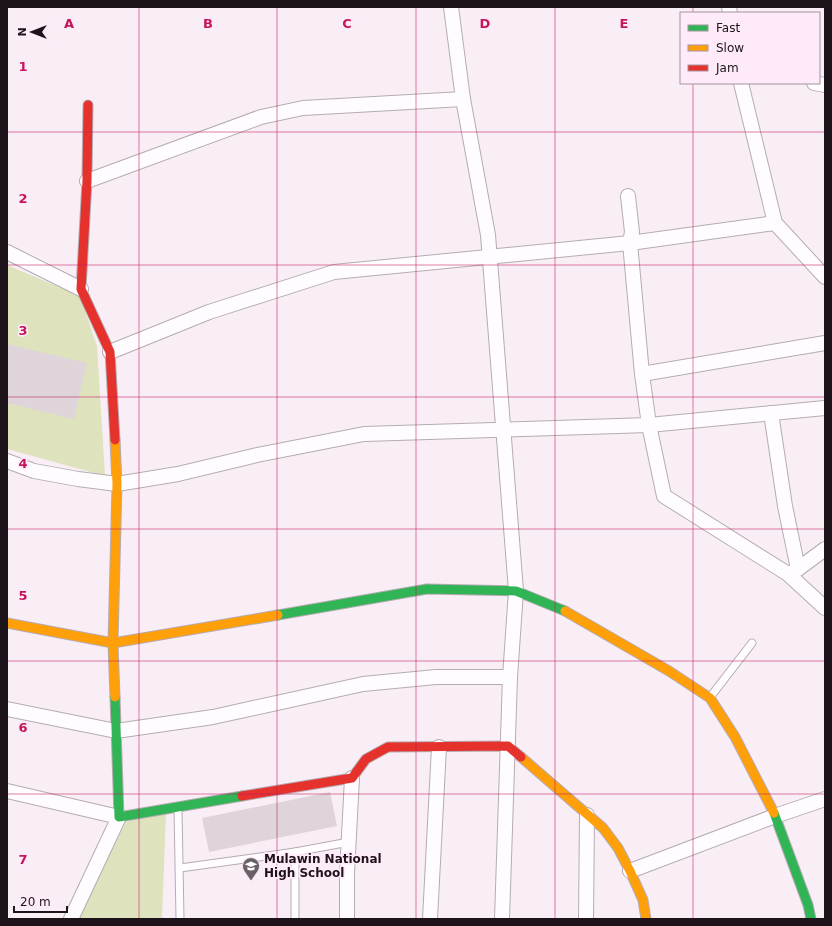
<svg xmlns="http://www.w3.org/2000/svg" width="832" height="926" viewBox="0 0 832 926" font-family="'DejaVu Sans',sans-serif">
  <rect width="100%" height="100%" fill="#faeef6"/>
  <g fill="#dee2bd">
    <path d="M7,265L80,296L97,346L105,476L7,449Z"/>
    <path d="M166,813L162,917L167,919H78L126,822Z"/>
  </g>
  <g fill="#ded4da">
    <path d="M7,344L87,363L74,419L7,403Z"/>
    <path d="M330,792L337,826L209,852L202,818Z"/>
  </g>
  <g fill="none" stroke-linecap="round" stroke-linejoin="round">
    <g stroke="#b5acb2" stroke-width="9">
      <g id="lane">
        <path d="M711,696L752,643"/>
        <path d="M178,809L180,919"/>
        <path d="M295,852V919"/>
        <path d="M180,868L295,852L349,842"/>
      </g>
    </g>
    <g stroke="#b5acb2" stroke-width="16">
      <g id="street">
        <path d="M451,7L463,99L488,235L516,591L510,677L502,919"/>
        <path d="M729,7L730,13"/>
        <path d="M741,83L775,223L825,277"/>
        <path d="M814,83L825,85"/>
        <path d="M87,181L261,117L303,108L463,99"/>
        <path d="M628,196L632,232L630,243L642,374L649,425L664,496L788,574L825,608"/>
        <path d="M7,252L81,289"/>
        <path d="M110,352L209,312L334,272L630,243L775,223"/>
        <path d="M642,374L825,343"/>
        <path d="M771,413L785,506L798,569"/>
        <path d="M7,461L34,471L78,479L117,484L178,474L257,455L364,434L649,425L825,408"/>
        <path d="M791,573L798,569L825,549"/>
        <path d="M7,709L116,731L213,717L363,684L436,677H510"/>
        <path d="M7,791L119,817L71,919"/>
        <path d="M630,871L775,816L825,799"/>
        <path d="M347,919V873L352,778"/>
        <path d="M430,919L439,747"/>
        <path d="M586,919L587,815"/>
      </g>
    </g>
    <g stroke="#b5acb2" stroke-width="11">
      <g id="fast">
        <path d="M278,615L427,589L516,591L565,611"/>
        <path d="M115,697L119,817L242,796"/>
        <path d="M774,813L808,905L811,919"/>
      </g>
    </g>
    <g stroke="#b5acb2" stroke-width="11">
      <g id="slow">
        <path d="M115,440L117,484L113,643L115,697"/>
        <path d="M565,611L669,671L710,698L735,737L774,813"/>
        <path d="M7,623L113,643L278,615"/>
        <path d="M521,757L603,828L618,848L630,871L643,900L646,919"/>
      </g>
    </g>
    <g stroke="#b5acb2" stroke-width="11">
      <g id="jam">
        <path d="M88,105L87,181L81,289L110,352L115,440"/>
        <path d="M242,796L352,778L366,759L388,747L508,746L521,757"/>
      </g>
    </g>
    <use href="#lane" stroke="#fefcfe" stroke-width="7"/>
    <use href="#street" stroke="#fefcfe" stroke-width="14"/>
    <use href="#fast" stroke="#30b455" stroke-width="9"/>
    <use href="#slow" stroke="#ff9f0a" stroke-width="9"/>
    <use href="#jam" stroke="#e5322d" stroke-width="9"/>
  </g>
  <path fill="none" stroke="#c2185b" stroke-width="1" stroke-opacity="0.55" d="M139,7V919M277,7V919M416,7V919M555,7V919M693,7V13M693,83V919M7,132H825M7,265H825M7,397H825M7,529H825M7,661H825M7,794H825"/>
  <defs>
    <g id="school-pin" transform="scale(0.9)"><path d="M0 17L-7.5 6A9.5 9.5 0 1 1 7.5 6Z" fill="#6a6067" stroke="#feeaf8"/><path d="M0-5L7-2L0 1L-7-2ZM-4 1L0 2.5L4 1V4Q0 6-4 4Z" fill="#fff"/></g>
  </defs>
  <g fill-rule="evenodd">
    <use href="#school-pin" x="251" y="866"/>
  </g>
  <g text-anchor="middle" stroke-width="3.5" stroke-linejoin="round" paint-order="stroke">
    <g font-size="12" font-weight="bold" fill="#1c141a" stroke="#feeaf8" text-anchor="start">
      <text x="264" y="863">Mulawin National<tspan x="264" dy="14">High School</tspan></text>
    </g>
  </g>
  <g font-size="13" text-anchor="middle" font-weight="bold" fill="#c2185b" stroke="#feeaf8" stroke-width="3.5" stroke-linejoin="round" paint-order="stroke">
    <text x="69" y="28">A</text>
    <text x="208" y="28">B</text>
    <text x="347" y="28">C</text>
    <text x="485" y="28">D</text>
    <text x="624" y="28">E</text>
    <text x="23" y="71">1</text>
    <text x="23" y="203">2</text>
    <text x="23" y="335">3</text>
    <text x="23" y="468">4</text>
    <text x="23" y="600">5</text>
    <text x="23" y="732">6</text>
    <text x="23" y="864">7</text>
  </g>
  <rect width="832" height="926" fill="none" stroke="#1c141a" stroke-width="16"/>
  <rect x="680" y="12" width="140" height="72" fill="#feeaf8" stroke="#a4949f"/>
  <rect x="688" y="25" width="20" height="6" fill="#30b455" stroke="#a4949f"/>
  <text x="716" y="32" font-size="12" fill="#1c141a">Fast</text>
  <rect x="688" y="45" width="20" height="6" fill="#ff9f0a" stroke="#a4949f"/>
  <text x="716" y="52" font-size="12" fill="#1c141a">Slow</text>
  <rect x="688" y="65" width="20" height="6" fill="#e5322d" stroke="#a4949f"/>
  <text x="716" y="72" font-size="12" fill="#1c141a">Jam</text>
  <g transform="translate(32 32) rotate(270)" stroke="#feeaf8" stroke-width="3" paint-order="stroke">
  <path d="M0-3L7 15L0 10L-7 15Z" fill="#1c141a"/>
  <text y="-6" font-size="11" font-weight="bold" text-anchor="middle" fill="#1c141a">N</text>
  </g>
  <path d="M14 906v6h53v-6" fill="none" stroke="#1c141a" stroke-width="2"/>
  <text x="20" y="906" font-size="12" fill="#1c141a" stroke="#feeaf8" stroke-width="3" paint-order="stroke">20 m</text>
</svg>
